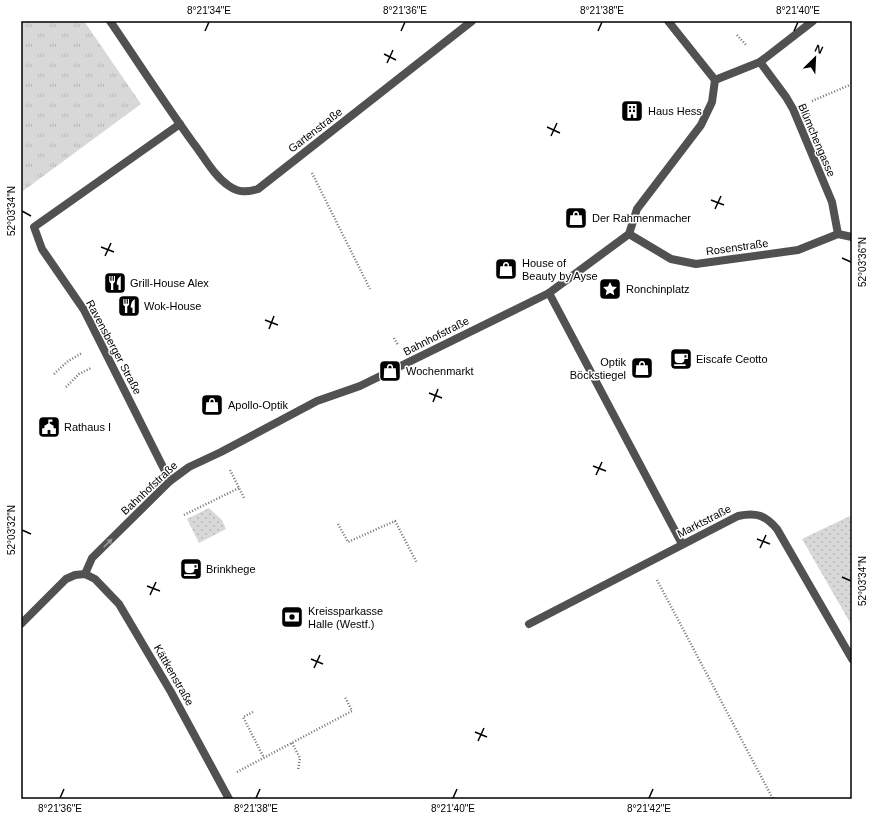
<svg xmlns="http://www.w3.org/2000/svg" width="873" height="820" viewBox="0 0 873 820" font-family="Helvetica,sans-serif">
  <defs>
    <pattern id="grass-dots" width="8" height="8" patternUnits="userSpaceOnUse"><rect width="8" height="8" fill="#d8d8d8"/><path d="M2 2h.1M6 6h.1" fill="none" stroke="#b8b8b8" stroke-width="1.8" stroke-linecap="round"/></pattern>
    <pattern id="park-tufts" width="24" height="20" patternUnits="userSpaceOnUse"><rect width="24" height="20" fill="#d8d8d8"/><path d="M3 7l-1-3M5 7V3M7 7l1-3M15 17l-1-3M17 17v-4M19 17l1-3" fill="none" stroke="#b8b8b8"/></pattern>
  </defs>
  <rect width="100%" height="100%" fill="#fff"/>
  <g fill="url(#grass-dots)">
    <path d="M209,508L222,520L226,529L199,543L187,519Z"/>
    <path d="M852,515V626L802,539Z"/>
  </g>
  <path fill="url(#park-tufts)" d="M21,21H84L141,104L23,191L21,189Z"/>
  <g fill="none" stroke-linecap="round" stroke-linejoin="round">
    <g stroke="#737373" stroke-width="2.5" stroke-dasharray="1 2" stroke-linecap="butt">
      <path d="M737,35L746,45"/>
      <path d="M812,101L852,84"/>
      <path d="M312,173L370,289"/>
      <path d="M394,338L398,345"/>
      <path d="M54,374L68,361L82,353"/>
      <path d="M66,387L79,374L91,368"/>
      <path d="M230,470L244,498"/>
      <path d="M184,515L239,488"/>
      <path d="M338,524L348,542L395,521L417,563"/>
      <path d="M657,580L773,799"/>
      <path d="M253,712L243,717L264,758"/>
      <path d="M292,743L300,758L298,770"/>
      <path d="M237,772L352,711L345,697"/>
    </g>
    <path stroke="#515151" stroke-width="8" d="M170,481L189,467L221,452L317,401L360,386L549,293"/>
    <g stroke="#515151" stroke-width="8">
      <path d="M110,21C138,62 165,104 194,144C205,158 214,176 229,186C239,193 247,192 258,189L472,21"/>
      <path d="M668,21L715,80"/>
      <path d="M760,62L786,97L793,109L832,202L838,234"/>
      <path d="M715,80L760,62L813,21"/>
      <path d="M629,234L671,259L696,264L798,250L838,234L852,237"/>
      <path d="M682,544L549,293L629,234L637,209L701,125L712,102L715,80"/>
      <path d="M85,574L92,558L170,481L84,310L42,249L34,227L180,124"/>
      <path d="M529,624L738,516C756,512 765,515 777,529L852,659"/>
    </g>
    <path stroke="#515151" stroke-width="8" d="M21,624L66,579L75,575L85,574L95,579L119,604L171,692L229,799"/>
  </g>
  <defs><path id="oneway-solid" d="M-6-.8H1V-3.2L6.5 0L1 3.2V.8H-6Z"/></defs>
  <use fill="#979797" href="#oneway-solid" transform="translate(108 543) rotate(-44)"/>
  <path fill="none" stroke="#000" stroke-width="1.5" d="M205,31L209,22M401,31L405,22M598,31L602,22M794,31L798,22M384,54L396,60M387,63L393,50M547,127L560,133M551,136L557,123M711,200L724,205M715,209L721,196M22,211L31,216M101,247L114,252M105,256L111,243M842,258L851,262M265,320L278,325M269,329L274,316M429,393L442,398M433,402L438,389M593,466L606,471M596,475L602,462M22,530L31,534M757,539L770,544M760,548L766,535M842,577L851,581M147,586L160,591M150,595L156,582M311,659L323,664M314,668L320,655M475,732L487,737M478,741L484,728M60,798L64,789M256,798L260,789M453,798L457,789M649,798L653,789"/>
  <defs>
    <g id="building-square" transform="scale(1.15)"><rect x="-9" y="-9" width="18" height="18" rx="4" fill="#000" stroke="#fff"/><path d="M-4-6H4V6H1V3H-1V6H-4ZM-2.5-4.3h1.7v1.8h-1.7ZM.8-4.3h1.7v1.8H.8ZM-2.5-1h1.7V.8h-1.7ZM.8-1h1.7V.8H.8Z" fill="#fff"/></g>
    <g id="shop-square" transform="scale(1.15)"><rect x="-9" y="-9" width="18" height="18" rx="4" fill="#000" stroke="#fff"/><path d="M-5-2.5h2.3a2.7 3.5 0 0 1 5.4 0H5L5.5 6h-11ZM-1.5-2.5h3a1.5 2.3 0 0 0-3 0Z" fill="#fff"/></g>
    <g id="restaurant-square" transform="scale(1.15)"><rect x="-9" y="-9" width="18" height="18" rx="4" fill="#000" stroke="#fff"/><path d="M-5-6h1v4h1v-4h1v4h1v-4h1v5L-1.5 .5V6h-2V.5L-5-1ZM5-6V6H3V1.5H1.5Q1.5-4 5-6Z" fill="#fff"/></g>
    <g id="sight-square" transform="scale(1.15)"><rect x="-9" y="-9" width="18" height="18" rx="4" fill="#000" stroke="#fff"/><path d="M0-6L1.8-2.2L6-1.7L2.9 1.2L3.7 5.4L0 3.3L-3.7 5.4L-2.9 1.2L-6-1.7L-1.8-2.2Z" fill="#fff"/></g>
    <g id="cafe-square" transform="scale(1.15)"><rect x="-9" y="-9" width="18" height="18" rx="4" fill="#000" stroke="#fff"/><path d="M-5.5-4.5H6V0H3Q3 3.5 0 3.5H-2.5Q-5.5 3.5-5.5 0ZM3-3.2v2h1.7v-2ZM-6 4.5H4V6H-6Z" fill="#fff"/></g>
    <g id="civic-square" transform="scale(1.15)"><rect x="-9" y="-9" width="18" height="18" rx="4" fill="#000" stroke="#fff"/><path d="M-.6-6.5H3V-4.5H.6V-3L4-1V1h2V6H-6V1h2V-1L-.6-3ZM-1.2 2.5V6h2.4V2.5Z" fill="#fff"/></g>
    <g id="bank-square" transform="scale(1.15)"><rect x="-9" y="-9" width="18" height="18" rx="4" fill="#000" stroke="#fff"/><path d="M-6-4H6V4H-6ZM0-2.3a2.3 2.3 0 1 0 0 4.6a2.3 2.3 0 1 0 0-4.6Z" fill="#fff"/></g>
  </defs>
  <g fill-rule="evenodd">
    <use href="#building-square" x="632" y="111"/>
    <use href="#shop-square" x="576" y="218"/>
    <use href="#shop-square" x="506" y="269"/>
    <use href="#restaurant-square" x="115" y="283"/>
    <use href="#sight-square" x="610" y="289"/>
    <use href="#restaurant-square" x="129" y="306"/>
    <use href="#cafe-square" x="681" y="359"/>
    <use href="#shop-square" x="642" y="368"/>
    <use href="#shop-square" x="390" y="371"/>
    <use href="#shop-square" x="212" y="405"/>
    <use href="#civic-square" x="49" y="427"/>
    <use href="#cafe-square" x="191" y="569"/>
    <use href="#bank-square" x="292" y="617"/>
  </g>
  <g text-anchor="middle" stroke-width="3" stroke-linejoin="round" paint-order="stroke">
    <g font-size="11" fill="#000" stroke="#fff" text-anchor="start">
      <text x="648" y="115">Haus Hess</text>
      <text x="592" y="222">Der Rahmenmacher</text>
      <text x="522" y="267">House of<tspan x="522" dy="13">Beauty by Ayse</tspan></text>
      <text x="130" y="287">Grill-House Alex</text>
      <text x="626" y="293">Ronchinplatz</text>
      <text x="144" y="310">Wok-House</text>
      <text x="696" y="363">Eiscafe Ceotto</text>
      <text x="626" y="366" text-anchor="end">Optik<tspan x="626" dy="13">Böckstiegel</tspan></text>
      <text x="406" y="375">Wochenmarkt</text>
      <text x="228" y="409">Apollo-Optik</text>
      <text x="64" y="431">Rathaus I</text>
      <text x="206" y="573">Brinkhege</text>
      <text x="308" y="615">Kreissparkasse<tspan x="308" dy="13">Halle (Westf.)</tspan></text>
    </g>
    <g font-size="11" fill="#000" stroke="#fff">
      <text transform="translate(315 130) rotate(-38)" y="4">Gartenstraße</text>
      <text transform="translate(817 140) rotate(67)" y="4">Blümchengasse</text>
      <text transform="translate(737 247) rotate(-8)" y="4">Rosenstraße</text>
      <text transform="translate(436 336) rotate(-27)" y="4">Bahnhofstraße</text>
      <text transform="translate(114 347) rotate(62)" y="4">Ravensberger Straße</text>
      <text transform="translate(149 488) rotate(-43)" y="4">Bahnhofstraße</text>
      <text transform="translate(704 521) rotate(-27)" y="4">Marktstraße</text>
      <text transform="translate(174 675) rotate(60)" y="4">Kättkenstraße</text>
    </g>
  </g>
  <rect width="873" height="820" fill="none" stroke="#ffffff" stroke-width="44"/>
  <g transform="translate(815 58) rotate(24)" stroke="#ffffff" stroke-width="3" paint-order="stroke">
  <path d="M0-3L7 15L0 10L-7 15Z" fill="#000000"/>
  <text y="-6" font-size="11" font-weight="bold" text-anchor="middle" fill="#000000">N</text>
  </g>
  <rect x="22" y="22" width="829" height="776" fill="none" stroke="#000" stroke-width="1.5"/>
  <g font-size="10" text-anchor="middle" fill="#000">
    <text x="209" y="14">8°21'34"E</text>
    <text x="405" y="14">8°21'36"E</text>
    <text x="602" y="14">8°21'38"E</text>
    <text x="798" y="14">8°21'40"E</text>
    <text transform="translate(11 211) rotate(-90)" y="4">52°03'34"N</text>
    <text transform="translate(862 262) rotate(-90)" y="4">52°03'36"N</text>
    <text transform="translate(11 530) rotate(-90)" y="4">52°03'32"N</text>
    <text transform="translate(862 581) rotate(-90)" y="4">52°03'34"N</text>
    <text x="60" y="812">8°21'36"E</text>
    <text x="256" y="812">8°21'38"E</text>
    <text x="453" y="812">8°21'40"E</text>
    <text x="649" y="812">8°21'42"E</text>
  </g>
</svg>
